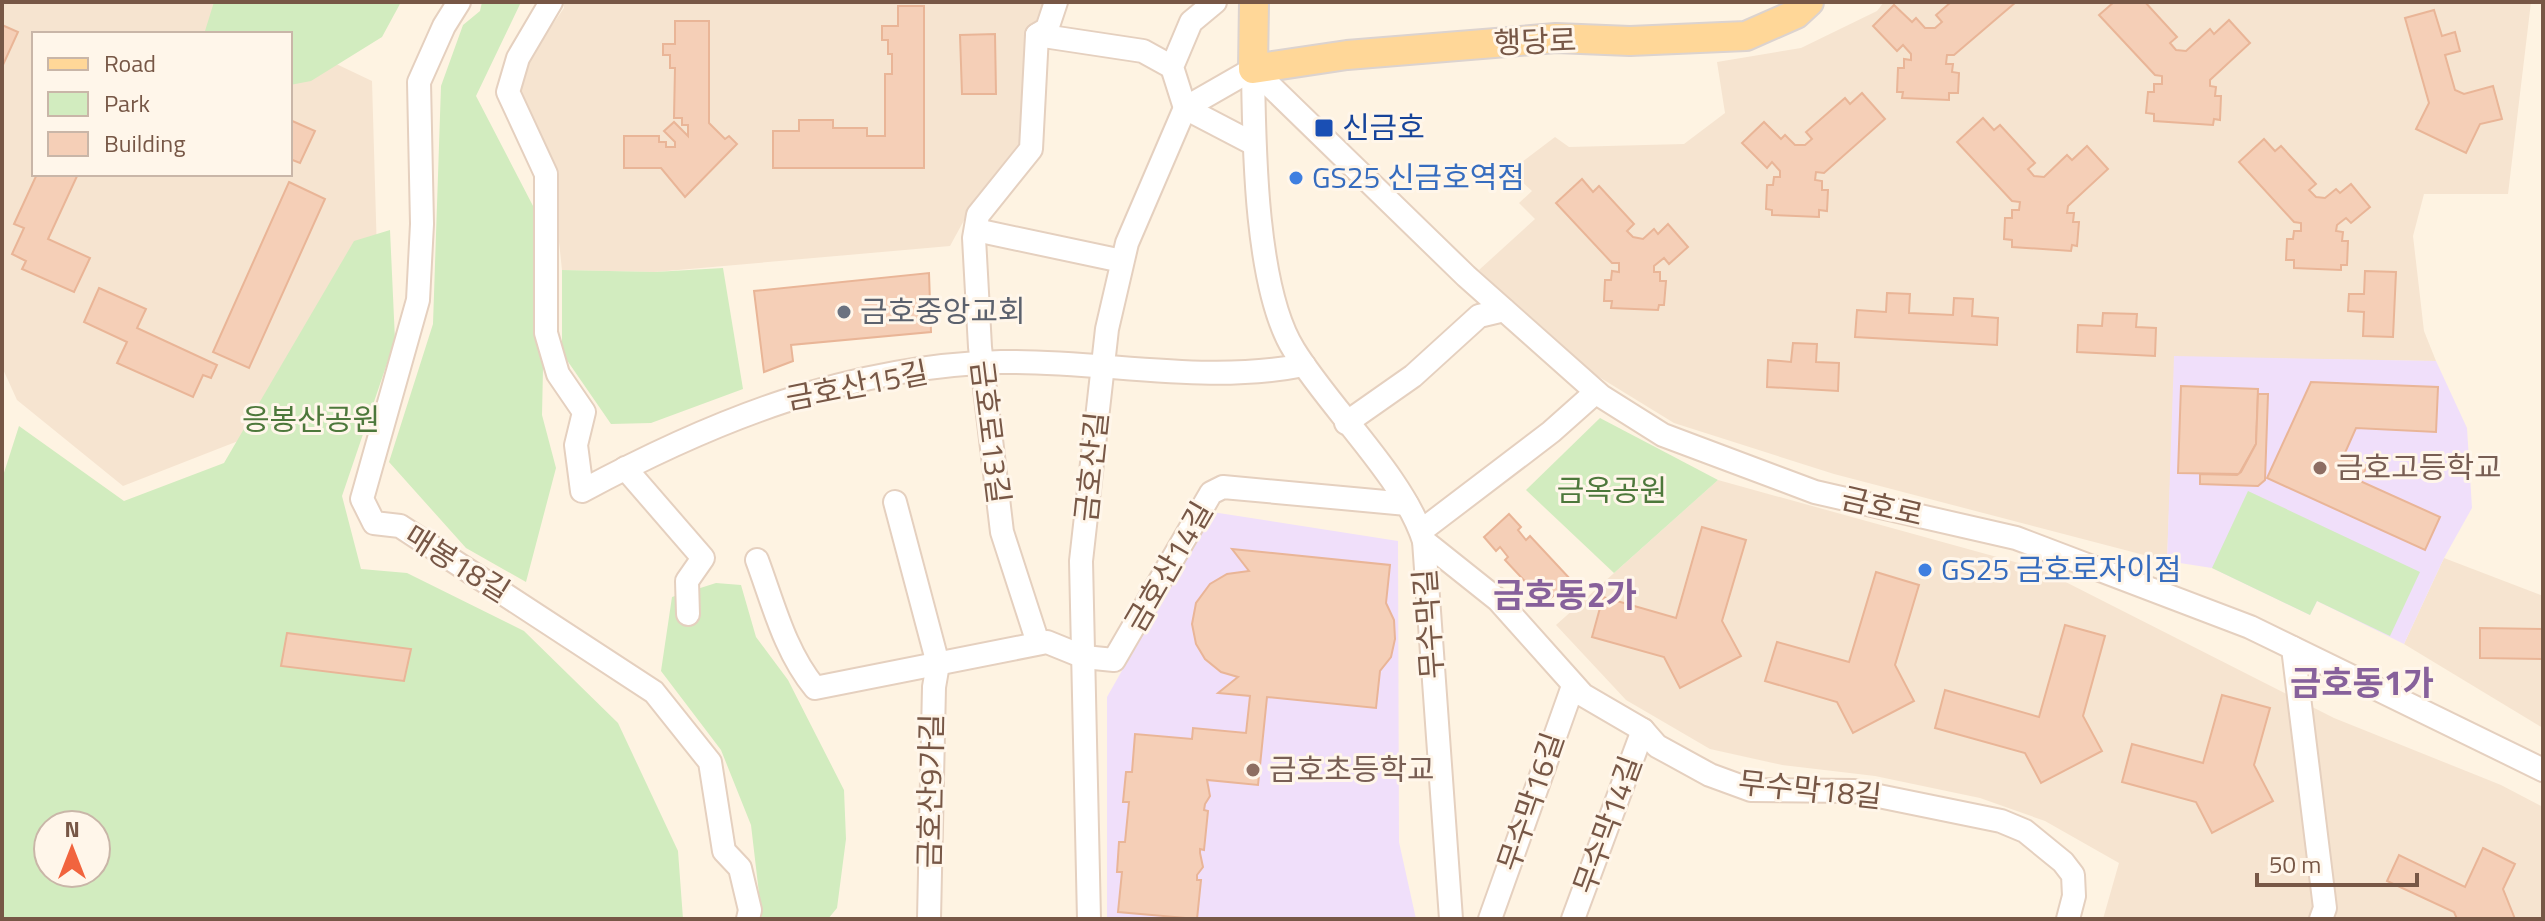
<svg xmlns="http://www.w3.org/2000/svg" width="2545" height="921" viewBox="0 0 2545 921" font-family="'Titillium Web','Noto Sans KR',sans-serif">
  <rect width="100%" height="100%" fill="#fef3e2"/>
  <g fill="#f6e4d0">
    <path d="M2,2H271L274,34H34V174H290V42L372,81L377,254L251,436L123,486L17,400L2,367Z"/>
    <path d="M564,2H1045L1022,142L968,213L950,246L655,272L562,270L550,157L521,102L523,67L564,8Z"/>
    <path d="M1884,2H2531L2508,194H2424L2413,236L2424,331L2436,361L2175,357L2167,561L1834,474L1674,423L1586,369L1479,270L1535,219L1519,203L1532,191L1510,171L1555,137L1569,147L1684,144L1725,113L1717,62L1801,48L1877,11Z"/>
    <path d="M1718,480L2040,569L2334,718L2501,785L2543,807V919H2103L2119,863L2045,821L1980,798L1875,776L1782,765L1710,749L1626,700L1556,625Z"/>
    <path d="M2444,558L2543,596V728L2404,644Z"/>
  </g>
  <g fill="#f0dffa">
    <path d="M2174,356L2436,361L2467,428L2472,508L2444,558L2404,644L2317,601L2310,615L2212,568L2167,561Z"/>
    <path d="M1212,512L1398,541L1399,842L1416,919L1107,917V697Z"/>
  </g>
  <g fill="#d2ecbf" fill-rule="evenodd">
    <path d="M214,2H401L382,37L311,81L290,85V34H208L205,31Z"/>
    <path d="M482,2H521L476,96L546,231L542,415L556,468L526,582L466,548L389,462L433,324L441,86L463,25L480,11Z"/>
    <path d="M390,230L395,340L342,496L361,569L407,573L524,631L618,723L678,851L683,919H2V479L19,426L124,501L224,463L354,241ZM48,825H96V873H48Z"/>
    <path d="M723,268L743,389L651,423L611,424L562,353V270L655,272Z"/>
    <path d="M1600,418L1718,480L1614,573L1526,490Z"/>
    <path d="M2248,491L2420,572L2390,636L2317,601L2310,615L2212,568Z"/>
    <path d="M716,583L741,585L756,637L788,680L844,790L846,839L837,908L828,919H762L751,825L721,750L661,671L672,597Z"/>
  </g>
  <g fill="#f5cfb7" stroke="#e9b597" stroke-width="2">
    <path d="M1951,2H2016L1954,55H1947L1946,64H1953L1952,72L1959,73L1958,93H1949V100L1902,98L1903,92H1897L1898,68H1904V59L1911,60V54L1903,45L1897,51L1873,26L1894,5L1912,22L1916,18L1925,28H1935L1942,22L1936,15Z"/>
    <path d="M2114,2H2145L2177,37L2170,43L2176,50L2186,51L2210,29L2214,34L2229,20L2250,43L2210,80V86L2216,87L2215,96H2221L2220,120L2214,119L2213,125L2154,121V114L2146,113L2148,92H2154V84H2162V76L2155,75L2099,15Z"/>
    <path d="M898,6H924V168H773V131H799V120H833V128H867V136H885V74H892V54H888V40H882V26H898Z"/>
    <path d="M2434,10L2442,36L2455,32L2460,51L2445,55L2455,90L2464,94L2493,86L2502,119L2480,124L2466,153L2416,129L2429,103L2405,18Z"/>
    <path d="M675,21H709V123L725,139L729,136L737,144L685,197L661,168H624V136H659V142H666V147H675V142L664,131L674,122L688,136V125H682V118H674L675,68H670V55H663V44H675Z"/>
    <path d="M2,25L18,32L2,67Z"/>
    <path d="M995,34L996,94H962L960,35Z"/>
    <path d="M1862,93L1885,119L1824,173L1816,172L1815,180L1822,181V190H1828L1827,211L1819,210V217L1772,215V210L1766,209L1767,185H1773L1774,177H1780V171L1772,162L1767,168L1742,143L1764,122L1781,139L1785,135L1795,145H1805L1812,139L1806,132L1845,98L1850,104Z"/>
    <path d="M1983,118L1994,130L2000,125L2035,163L2028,169L2034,176L2044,177L2067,155L2072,160L2087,146L2108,169L2068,206L2067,213H2074L2073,222H2079L2077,246L2072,245L2071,251L2012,247V240L2004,239L2005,218H2012V210H2019L2020,202L2012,201L1957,142Z"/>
    <path d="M290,120L315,131L300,163L290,159Z"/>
    <path d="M2264,139L2275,151L2281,146L2316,184L2309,190L2316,197L2325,198L2336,189L2340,193L2351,184L2370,207L2351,223L2346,218L2337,225L2336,231L2343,232L2342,241H2348L2347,265H2341V270L2294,268V260H2286L2287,239H2293L2294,231H2301V223L2294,222L2239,162Z"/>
    <path d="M37,174H78L48,239L90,258L74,292L22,269L26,261L12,254L24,228L14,224Z"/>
    <path d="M1582,179L1593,192L1599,186L1634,224L1627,231L1633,237L1643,239L1654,229L1658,234L1668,224L1688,247L1669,264L1664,258L1654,266V272H1660V281H1666L1664,305H1659L1658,310L1611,308L1612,301H1604L1605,280H1611L1612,271L1619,272V263H1612L1556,203Z"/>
    <path d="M289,182L325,199L249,368L213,352Z"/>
    <path d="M2365,271L2396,272L2393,337L2363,336L2364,312L2348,311L2349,294H2364Z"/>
    <path d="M929,273L931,332L791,345L793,361L764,372L754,291Z"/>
    <path d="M99,288L146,309L137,328L217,365L211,378L203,375L193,397L117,363L127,342L84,322Z"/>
    <path d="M1887,293L1910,294L1909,313L1953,315L1954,298L1973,299L1972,316L1998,318L1997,345L1855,337L1857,310L1886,312Z"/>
    <path d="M2103,313L2137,314L2136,327L2156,328L2155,356L2077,352L2078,325L2102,326Z"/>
    <path d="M1793,343L1817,344L1816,362L1839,363L1838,391L1767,387L1768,360L1791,362Z"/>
    <path d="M2311,382L2438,387L2436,432L2356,428L2344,455L2367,466L2360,481L2440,517L2425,550L2267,478Z"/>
    <path d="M2181,386L2258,389L2256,444L2239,474L2178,473Z"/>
    <path d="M2258,394H2268L2265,480L2258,486L2200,484V474L2237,475L2241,472L2256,444Z"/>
    <path d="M1509,514L1521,527L1518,530L1526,540L1530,536L1571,580L1545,603L1505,560L1508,557L1500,547L1496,551L1484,537Z"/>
    <path d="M1702,527L1746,540L1722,621L1741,656L1680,688L1664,657L1592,637L1603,597L1676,618Z"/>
    <path d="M1232,549L1390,565L1386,603L1394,620L1395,639L1391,657L1380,671L1376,708L1267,697L1258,785L1207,780L1210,796L1205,804L1204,810L1208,811L1204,850L1200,849V853L1203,867L1197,875V880H1201L1197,919L1118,912L1122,872H1117L1119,842H1125L1129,802H1123L1126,772H1132L1135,734L1192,739L1193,728L1246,733L1250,696L1218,693L1238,677L1221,672L1205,659L1196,644L1192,624L1196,603L1210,584L1227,574L1249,571Z"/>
    <path d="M1876,572L1919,585L1895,665L1914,701L1853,733L1837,702L1765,681L1777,642L1849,662Z"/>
    <path d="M2065,625L2105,636L2083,716L2102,751L2041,783L2025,753L1935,728L1945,690L2039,717Z"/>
    <path d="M2480,628L2543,629V659L2480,658Z"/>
    <path d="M287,633L411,649L404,681L281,666Z"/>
    <path d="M2222,695L2270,708L2254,765L2273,801L2212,833L2196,802L2122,782L2132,744L2203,763Z"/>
    <path d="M2483,848L2515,864L2503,889L2515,919H2457L2454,912L2387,881L2399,855L2465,887Z"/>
  </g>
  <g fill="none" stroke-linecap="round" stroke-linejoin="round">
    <g stroke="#e5d0bf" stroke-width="26">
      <g id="minor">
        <path d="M459,2L444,26L419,82L422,224L418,300L362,499L374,523L400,526L654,692L710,762L724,851L740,868L750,910L748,919"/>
        <path d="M551,2L518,58L508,92L546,174V333L558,374L584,412L576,445L582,491C714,420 849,366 1001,362C1102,360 1204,385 1304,365"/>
        <path d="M1215,2L1191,22L1172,67L1185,108L1254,144"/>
        <path d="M1037,35L1143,51L1172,67"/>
        <path d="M1253,69L1466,276L1601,396L1663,435L1815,492L2016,538L2250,627L2543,770"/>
        <path d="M1253,69C1254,143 1255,288 1294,350C1331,410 1403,476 1424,541L1451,919"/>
        <path d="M976,230L1122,261"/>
        <path d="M1346,423L1413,376L1479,316L1504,310"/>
        <path d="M625,468L703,558L687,581L688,614"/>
        <path d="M895,502L938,664L934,687L929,919"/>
        <path d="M1421,531L1551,432L1596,392"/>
        <path d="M1424,541L1498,600L1583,695L1643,730L1657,746L1710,775L1751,790L1854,791L2001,821L2025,831L2063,862L2073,875L2074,896L2068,919"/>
        <path d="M757,560C773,603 785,652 815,688L1047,642L1084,657L1114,660L1211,493L1223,487L1407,504"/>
        <path d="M1038,643L1002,532L980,347L974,238L978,215L1031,149L1037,35L1047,29L1056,2"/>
        <path d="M2293,648L2325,908L2321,919"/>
        <path d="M1089,919L1081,561L1107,329L1127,243L1185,108L1253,69"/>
        <path d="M1490,919L1573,686"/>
        <path d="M1573,919L1643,730"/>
      </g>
    </g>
    <g stroke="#dcd3cf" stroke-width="32">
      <path id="major" d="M1254,2L1253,69L1347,55L1556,38L1630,41L1746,36L1796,14L1809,2"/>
    </g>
    <use href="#minor" stroke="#fff" stroke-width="22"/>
    <use href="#major" stroke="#ffd798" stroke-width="28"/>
  </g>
  <rect fill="#1a4fb4" stroke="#fff6ea" stroke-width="3" x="1314" y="118" width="20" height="20" rx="4"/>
  <g fill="#3f7fe0" stroke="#fff6ea" stroke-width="3">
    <circle cx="1296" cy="178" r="8"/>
    <circle cx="1925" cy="570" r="8"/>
  </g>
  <circle fill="#6b7280" stroke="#fff6ea" stroke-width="3" cx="844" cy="312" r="8"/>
  <g fill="#8d6e63" stroke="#fff6ea" stroke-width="3">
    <circle cx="2320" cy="468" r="8"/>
    <circle cx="1253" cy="770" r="8"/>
  </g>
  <g text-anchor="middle" stroke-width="6" stroke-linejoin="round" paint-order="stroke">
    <g font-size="30" fill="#775746" stroke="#fff6ea">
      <text transform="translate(1535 42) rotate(-2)" y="10">행당로</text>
      <text transform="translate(857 386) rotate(-11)" y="10">금호산15길</text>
      <text transform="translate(990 432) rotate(83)" y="10">금호로13길</text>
      <text transform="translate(1092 467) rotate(-84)" y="10">금호산길</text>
      <text transform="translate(1882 507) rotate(13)" y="10">금호로</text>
      <text transform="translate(457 564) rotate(32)" y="10">매봉18길</text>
      <text transform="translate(1169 567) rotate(-60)" y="10">금호산14길</text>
      <text transform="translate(1429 624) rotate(-94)" y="10">무수막길</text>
      <text transform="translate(1810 790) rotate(6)" y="10">무수막18길</text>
      <text transform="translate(931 791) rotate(-89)" y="10">금호산9가길</text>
      <text transform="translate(1531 802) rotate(-71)" y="10">무수막16길</text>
      <text transform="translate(1608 825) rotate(-70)" y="10">무수막14길</text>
    </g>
    <g font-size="30" fill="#164399" stroke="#fff6ea" text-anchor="start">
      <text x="1342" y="138">신금호</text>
    </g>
    <g font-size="30" fill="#366cbe" stroke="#fff6ea" text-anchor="start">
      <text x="1312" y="188">GS25 신금호역점</text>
      <text x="1941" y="580">GS25 금호로자이점</text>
    </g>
    <g font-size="30" fill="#5b616d" stroke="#fff6ea" text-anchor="start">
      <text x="860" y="322">금호중앙교회</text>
    </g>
    <g font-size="30" fill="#4d783b" stroke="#fff6ea">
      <text x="311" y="430">응봉산공원</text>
      <text x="1612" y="501">금옥공원</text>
    </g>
    <g font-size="30" fill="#785e54" stroke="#fff6ea" text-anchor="start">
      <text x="2336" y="478">금호고등학교</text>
      <text x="1269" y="780">금호초등학교</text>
    </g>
    <g font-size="34" font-weight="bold" fill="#87619b" stroke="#fff6ea">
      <text x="1565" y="607">금호동2가</text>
      <text x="2362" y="695">금호동1가</text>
    </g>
  </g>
  <rect width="2545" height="921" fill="none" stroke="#775746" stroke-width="8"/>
  <rect x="32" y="32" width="260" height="144" fill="#fff6ea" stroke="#c9b6a8" stroke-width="2"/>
  <rect x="48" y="58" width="40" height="12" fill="#ffd798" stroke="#c9b6a8" stroke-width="2"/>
  <text x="104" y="72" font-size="24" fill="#775746">Road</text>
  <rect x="48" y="92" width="40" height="24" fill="#d2ecbf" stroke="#c9b6a8" stroke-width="2"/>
  <text x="104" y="112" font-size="24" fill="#775746">Park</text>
  <rect x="48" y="132" width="40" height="24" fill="#f5cfb7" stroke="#c9b6a8" stroke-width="2"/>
  <text x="104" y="152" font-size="24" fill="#775746">Building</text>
  <g transform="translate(72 849)"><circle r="38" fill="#fff6ea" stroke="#c9b6a8" stroke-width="2"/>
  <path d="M0-6L14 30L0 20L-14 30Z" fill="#f1643e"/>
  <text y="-12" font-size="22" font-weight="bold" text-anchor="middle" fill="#775746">N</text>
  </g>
  <path d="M2257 873v12h160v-12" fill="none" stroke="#775746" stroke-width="4"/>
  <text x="2269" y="873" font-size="24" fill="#775746" stroke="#fff6ea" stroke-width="6" paint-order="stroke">50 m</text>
</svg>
